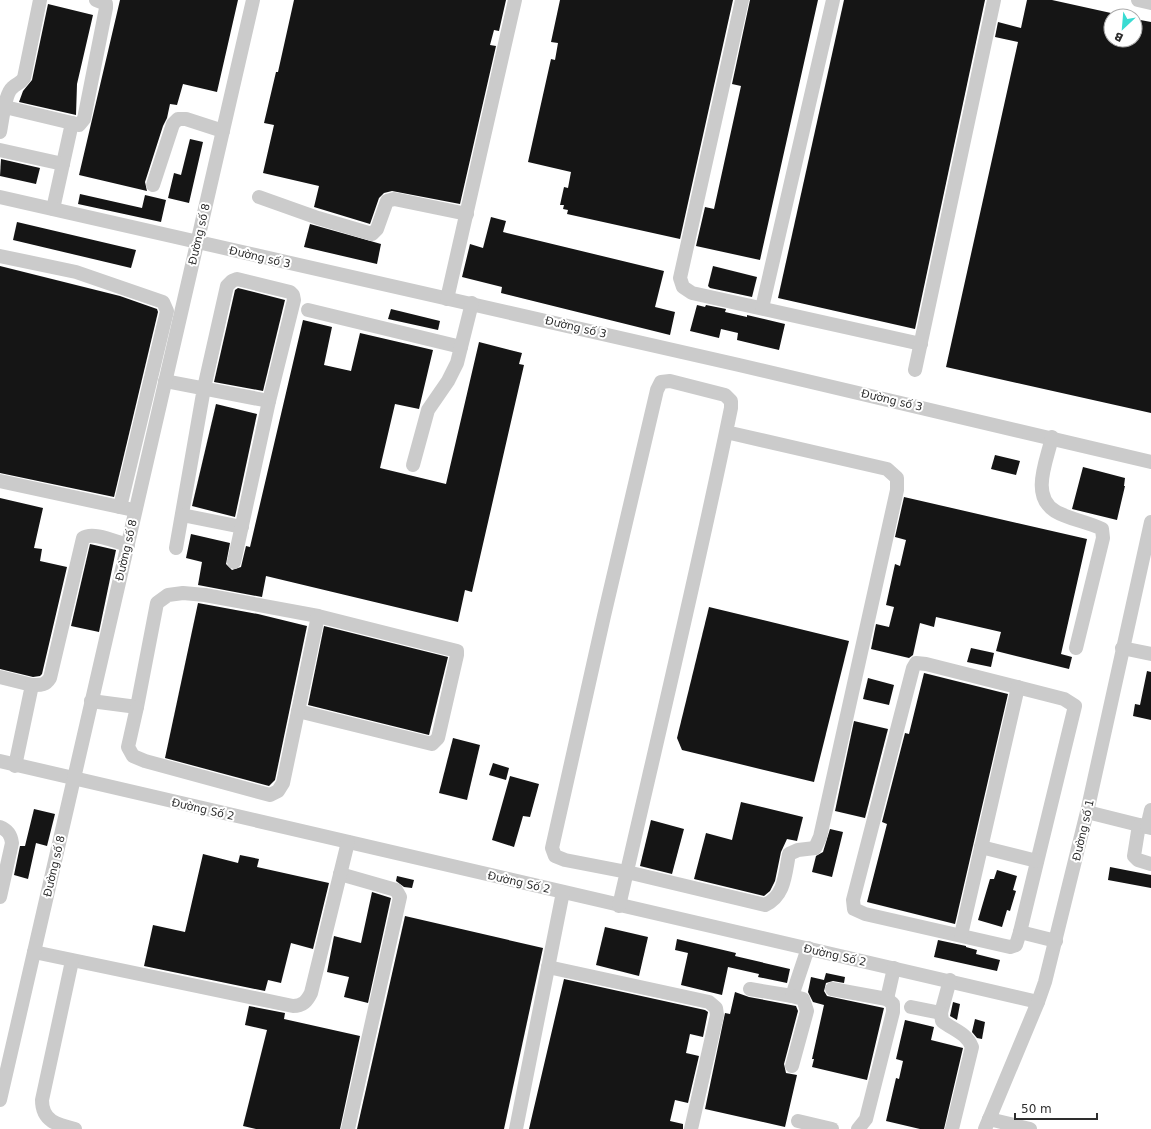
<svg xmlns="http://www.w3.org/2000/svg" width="1151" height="1129" viewBox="0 0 1151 1129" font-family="'DejaVu Sans',sans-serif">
  <rect width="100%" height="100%" fill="#fff"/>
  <g fill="#151515">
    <path d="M120,0H238L217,92L183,84L177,105L170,104L167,118L163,126L145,182L147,191L79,175Z"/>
    <path d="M294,0H506L499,31L494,30L490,45L496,46L460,204L392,191L384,193L379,198L370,224L314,207L319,186L263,173L274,125L264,123L276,72H278Z"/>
    <path d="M560,0H733L680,239L567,214L568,210L563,209L564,205H560L564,187L568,188L571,172L528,162L551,59L555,60L558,43L551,42Z"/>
    <path d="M750,0H818L760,260L696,246L705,207L714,209L741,86L732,84Z"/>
    <path d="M844,0H985L915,329L778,298Z"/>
    <path d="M1027,0H1052L1111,13V40H1135V19L1151,22V413L946,367L1018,42L995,37L998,22L1021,28Z"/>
    <path d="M48,4L93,15L77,84L76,115L19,102L23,91L32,80Z"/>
    <path d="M190,139L203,142L189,203L168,198L174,173L181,175Z"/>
    <path d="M1,159L40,168L36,184L0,176Z"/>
    <path d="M80,194L142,208L145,195L166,200L161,222L78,204Z"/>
    <path d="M491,217L506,221L503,232L664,271L655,307L675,312L670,335L501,293L502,287L462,277L470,244L483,248Z"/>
    <path d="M17,222L136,250L131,268L13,240Z"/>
    <path d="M310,224L381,244L377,264L304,247Z"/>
    <path d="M0,266L120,296L157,309L158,312L114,497L0,473Z"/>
    <path d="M713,266L757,277L752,297L710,288L708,286Z"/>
    <path d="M238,288L285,300L263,391L214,382L235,290Z"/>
    <path d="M697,305L705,307L706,305L726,309L725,312L747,317V315L785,324L779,350L737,340L738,333L721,329L719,338L690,331Z"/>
    <path d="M391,309L440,321L438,330L388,319Z"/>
    <path d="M303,320L332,327L324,365L351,371L360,333L433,350L419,409L395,404L380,468L446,484L479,342L522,353L519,364L524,365L472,592L465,590L458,622L266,576L262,597L198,585L202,562L186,558L191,534L230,543L226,564L232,570L241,567L246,546L250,547Z"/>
    <path d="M216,404L257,414L235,517L192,506Z"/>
    <path d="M995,455L1020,461L1016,475L991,469Z"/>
    <path d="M1083,467L1125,478L1124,486H1125L1117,520L1072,509Z"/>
    <path d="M904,497L1087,539L1061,654L1072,657L1069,669L996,651L1001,632L936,617L934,627L920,623L913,655L909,658L871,649L876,624L889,627L894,607L886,605L895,564L900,566L906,540L895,537Z"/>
    <path d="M0,498L43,508L34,548L42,549L40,561L67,567L42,674L40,676L33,677L0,669Z"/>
    <path d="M90,544L116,550L99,632L71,626Z"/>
    <path d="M198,603L258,614L307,626L275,780L269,786L165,758Z"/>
    <path d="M709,607L849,641L814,782L682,750L677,738Z"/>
    <path d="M324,626L448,657L429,735L308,705Z"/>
    <path d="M971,648L994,653L991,667L967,662Z"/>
    <path d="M1147,671L1151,672V720L1133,716L1135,704L1140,705Z"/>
    <path d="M924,673L1008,694L955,924L867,902L887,824L882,822L905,733L909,734Z"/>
    <path d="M868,678L894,685L889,705L863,699Z"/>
    <path d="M854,721L888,729L865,818L835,811Z"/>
    <path d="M453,738L480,745L467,800L439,793Z"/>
    <path d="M493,763L509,768L506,780L489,775Z"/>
    <path d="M510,776L539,784L530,817L523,816L514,847L492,840Z"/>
    <path d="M741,802L803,817L797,841L787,839L781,852L775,881L770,891L764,896L694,879L706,833L732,840Z"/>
    <path d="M34,809L55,814L47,846L36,843L28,879L14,875L20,846H25Z"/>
    <path d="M651,820L684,829L672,874L640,866Z"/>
    <path d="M830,829L843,832L832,877L812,872L816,856L823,852Z"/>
    <path d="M203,854L238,863L240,855L259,859L257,867L329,883L313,949L291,943L281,983L268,980L265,991L144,966L153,925L185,932Z"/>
    <path d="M1110,867L1151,875V888L1108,880Z"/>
    <path d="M997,870L1017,876L1013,890L1016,891L1010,911L1007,910L1002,927L978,920L990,879H994Z"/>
    <path d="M397,876L414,880L412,888L404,887L396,881Z"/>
    <path d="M372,892L391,898L368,1003L344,997L349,977L327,972L334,936L361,943Z"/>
    <path d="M405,916L543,948L504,1129H357Z"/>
    <path d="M605,927L648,937L639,976L596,965Z"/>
    <path d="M677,939L736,953L735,956L790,969L787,983L758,977L759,974L728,967L722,995L681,985L688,953L675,950Z"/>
    <path d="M938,940L966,946V947L977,950L976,954L1000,960L997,971L934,957Z"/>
    <path d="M826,973L845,977L844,983L833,981L826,983L824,991L827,996L884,1008L867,1080L812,1067L814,1059H812L824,1005L813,1002L808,992L811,977L824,980Z"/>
    <path d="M564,979L705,1010L708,1012L703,1037L690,1034L686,1053L699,1056L688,1103L675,1100L670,1121L683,1124V1129H529Z"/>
    <path d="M735,992L749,997L796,1006L798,1011L784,1064L786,1073L797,1075L785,1127L705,1109L725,1013L730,1014Z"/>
    <path d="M953,1002L960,1004L957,1020L950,1016Z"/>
    <path d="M249,1006L285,1013L284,1019L360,1036L340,1129H256L243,1126L267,1030L245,1025Z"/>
    <path d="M975,1019L985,1022L982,1039L977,1038L972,1032Z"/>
    <path d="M905,1020L934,1027L931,1040L963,1048L944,1129H920L886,1121L896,1078L899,1079L903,1061L896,1059Z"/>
  </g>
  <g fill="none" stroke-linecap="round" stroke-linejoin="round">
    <g stroke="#cbcbcb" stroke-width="14">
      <path d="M742,0L680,278L683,287L692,293L921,344"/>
      <path d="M1138,0L1151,3"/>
      <path d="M5,107L72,123L53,209"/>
      <path d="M72,123L79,125L84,119L106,8V4L96,0"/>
      <path d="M0,132C2,122 5,94 12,88C17,83 19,85 24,78L40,0"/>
      <path d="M0,150L63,164"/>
      <path d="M153,185L173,124L178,119H186L223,131"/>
      <path d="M0,197L739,365L1151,462"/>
      <path d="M259,197L318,218L372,234L377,229L387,201L394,199L467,214"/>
      <path d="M0,256L76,272L163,302L167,311L120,507"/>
      <path d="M447,299L515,0"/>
      <path d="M762,308L833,0"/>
      <path d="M308,310L461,347"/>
      <path d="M915,370L994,0"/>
      <path d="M165,381L269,401L294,300L293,295L290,292L237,279L232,281L227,286L204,388L176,548"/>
      <path d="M1052,437C1047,461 1030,495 1055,511C1068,519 1088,522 1102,529L1103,538L1076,648"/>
      <path d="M413,465L428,410L448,381L457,363L472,303"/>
      <path d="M0,481L129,509"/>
      <path d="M182,515L242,527"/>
      <path d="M234,562L269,401"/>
      <path d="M1122,648L1151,654"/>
      <path d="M916,663L926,664L1064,699L1075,706L1020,932L1016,945L1010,947L865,914L854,909L853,900L913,668Z"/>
      <path d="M0,677L32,685L15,766"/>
      <path d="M32,685C40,685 45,686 50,678L83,538C93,531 116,542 128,545"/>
      <path d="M91,701L137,707L157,603L168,595L183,593L205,595L318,616L457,651V655L438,738L432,744L298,711"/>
      <path d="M137,707L128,747L133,756L145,761L270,795L278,791L283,783L318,616"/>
      <path d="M0,761L1038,1002"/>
      <path d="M1087,812L1151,828"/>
      <path d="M1139,825L1134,856L1138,860L1151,864"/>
      <path d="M0,827C8,830 11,835 12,843L0,897"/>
      <path d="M1147,827L1151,810"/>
      <path d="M981,847L1037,861"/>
      <path d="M340,874L396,890L400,897L348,1129"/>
      <path d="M619,906C657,740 697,574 731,408V401L725,395L670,381L661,382L657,390L604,616L552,848L555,856L565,860L627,872L765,905C785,896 785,874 789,854L798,850L815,848L820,837L897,490V478L887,469L726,432"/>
      <path d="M1020,932L1056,941"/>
      <path d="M961,935L1018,687"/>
      <path d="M34,952L293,1006C303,1006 307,1001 311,993L348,842"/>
      <path d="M72,961L42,1100C42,1121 57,1125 75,1129"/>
      <path d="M548,967L709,1002L716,1008L717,1015L691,1129"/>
      <path d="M750,989L792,996L808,948"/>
      <path d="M832,989L887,999L894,968"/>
      <path d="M911,1007L941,1013L950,980"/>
      <path d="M941,1013L942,1021C953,1030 966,1032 972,1047L952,1129"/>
      <path d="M792,1066L807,1011L803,999L792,996"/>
      <path d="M0,1100L253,0"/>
      <path d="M989,1119L1030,1129"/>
      <path d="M798,1121L832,1129"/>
      <path d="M516,1129L563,892"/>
      <path d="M858,1129L866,1119L893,1012V1004L887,999"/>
      <path d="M985,1129L1038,1002L1045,982L1087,812L1151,522"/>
    </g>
  </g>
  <g text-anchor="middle" stroke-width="4" stroke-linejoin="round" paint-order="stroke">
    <g font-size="11" fill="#2e2e2e" stroke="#fff">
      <text transform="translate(199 234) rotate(-77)" y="4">Đường số 8</text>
      <text transform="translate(260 257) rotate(13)" y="4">Đường số 3</text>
      <text transform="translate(576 327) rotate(13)" y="4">Đường số 3</text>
      <text transform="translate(892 400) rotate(13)" y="4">Đường số 3</text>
      <text transform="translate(126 550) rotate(-77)" y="4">Đường số 8</text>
      <text transform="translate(203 809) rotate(13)" y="4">Đường Số 2</text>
      <text transform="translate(1083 830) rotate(-77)" y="4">Đường số 1</text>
      <text transform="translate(54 866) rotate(-77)" y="4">Đường số 8</text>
      <text transform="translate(519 882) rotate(13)" y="4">Đường Số 2</text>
      <text transform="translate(835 955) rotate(13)" y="4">Đường Số 2</text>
    </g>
  </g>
  <g transform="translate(1123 28) rotate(206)"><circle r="19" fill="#ffffff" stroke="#ababab"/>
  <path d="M0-3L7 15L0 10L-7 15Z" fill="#39dbd2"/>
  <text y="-6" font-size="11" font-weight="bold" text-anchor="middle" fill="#2e2e2e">B</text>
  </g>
  <path d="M1015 1113v6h82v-6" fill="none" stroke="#2e2e2e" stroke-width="2"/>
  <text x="1021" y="1113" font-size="12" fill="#2e2e2e" stroke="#ffffff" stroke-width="3" paint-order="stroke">50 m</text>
</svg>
